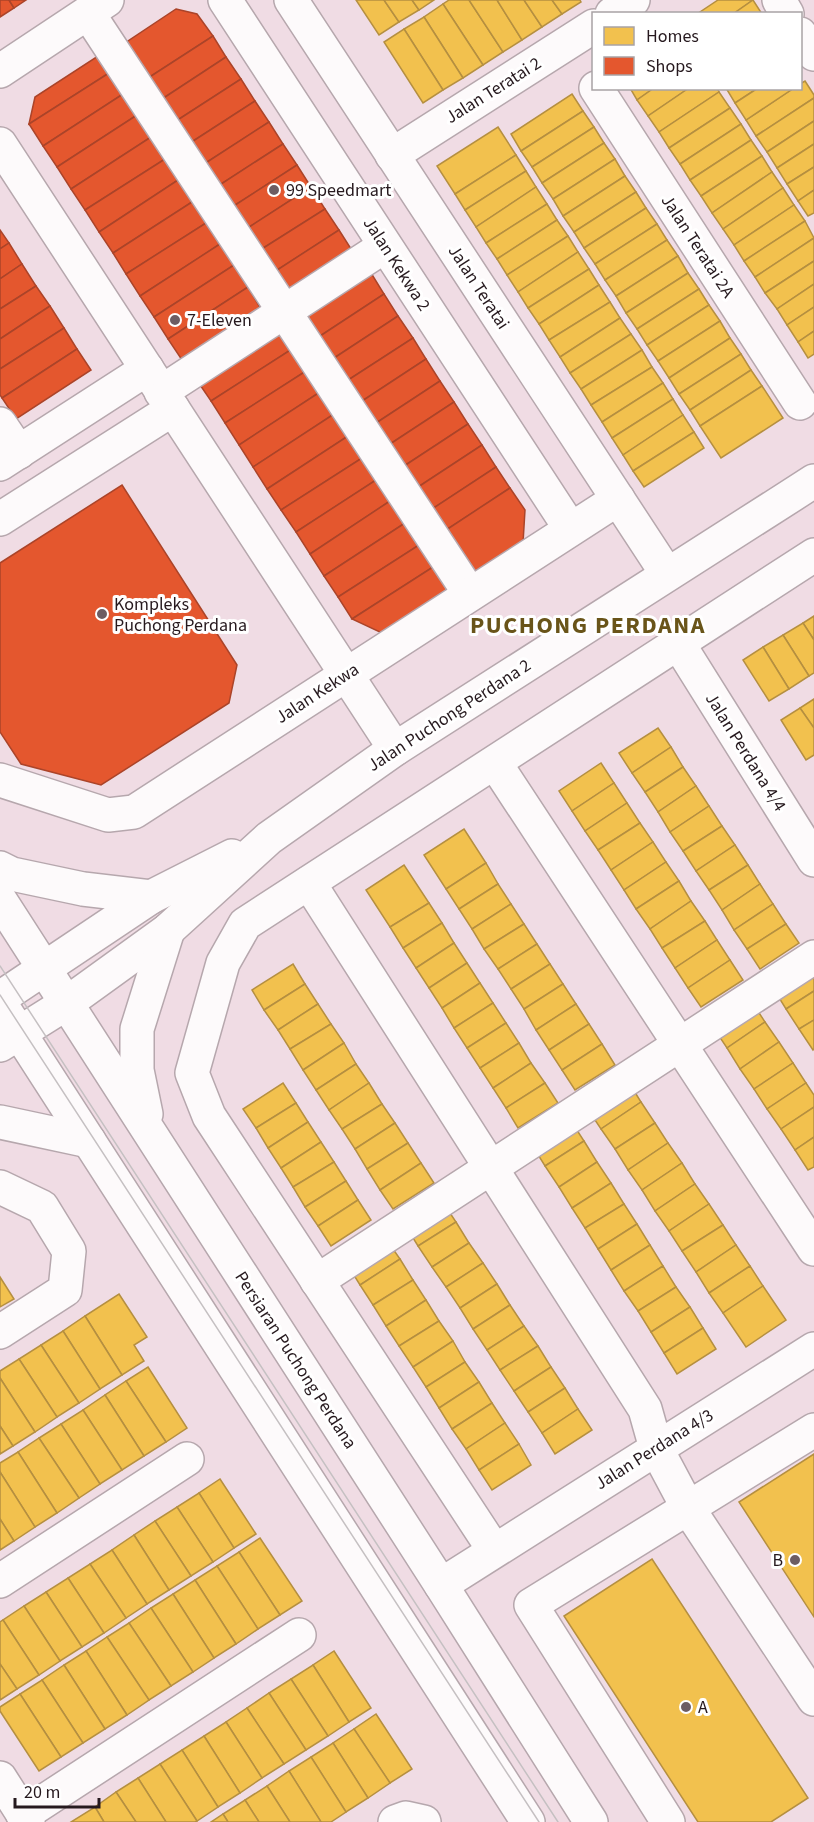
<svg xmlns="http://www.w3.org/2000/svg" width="814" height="1822" viewBox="0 0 814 1822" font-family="'Source Sans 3',sans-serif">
  <rect width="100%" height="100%" fill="#f0dce4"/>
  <g fill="#f2c14e" stroke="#b58f40" stroke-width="1.5">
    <path d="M356,0H384L399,22L379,35Z"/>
    <path d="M384,0H412L419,10L399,22Z"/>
    <path d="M412,0H434L419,10Z"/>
    <path d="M449,0H469L503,52L483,65L443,4Z"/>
    <path d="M469,0H497L522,40L503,52Z"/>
    <path d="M497,0H524L542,27L522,40Z"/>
    <path d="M524,0H552L562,14L542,27Z"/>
    <path d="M552,0H580L581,2L562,14Z"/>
    <path d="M718,0H753L733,14H697Z"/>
    <path d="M753,0L762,14H733Z"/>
    <path d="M443,4L483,65L463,78L424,17Z"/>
    <path d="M424,17L463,78L443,90L404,29Z"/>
    <path d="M404,29L443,90L423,103L384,42Z"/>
    <path d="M805,81L814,95V98L756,136L746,120L794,88H800V84Z"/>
    <path d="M630,88H654L637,100Z"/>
    <path d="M654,88H689L648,116L637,100Z"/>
    <path d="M689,88H717L719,92L659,132L648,116Z"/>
    <path d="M726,88H758L735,103Z"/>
    <path d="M758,88H794L746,120L735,103Z"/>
    <path d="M719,92L730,108L669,148L659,132Z"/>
    <path d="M572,94L583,111L521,151L511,134Z"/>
    <path d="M814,98V121L767,152L756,136Z"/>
    <path d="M730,108L741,124L680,164L669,148Z"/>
    <path d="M583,111L594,127L532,167L521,151Z"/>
    <path d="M814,121V144L777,168L767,152Z"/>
    <path d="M741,124L751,140L690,180L680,164Z"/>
    <path d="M498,127L516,155L455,194L437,166Z"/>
    <path d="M594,127L604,143L542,183L532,167Z"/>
    <path d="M751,140L762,156L701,196L690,180Z"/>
    <path d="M604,143L615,159L553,199L542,183Z"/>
    <path d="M814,144V167L787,184L777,168Z"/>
    <path d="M516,155L526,171L465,210L455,194Z"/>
    <path d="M762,156L772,172L712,213L701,196Z"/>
    <path d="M615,159L625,176L563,216L553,199Z"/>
    <path d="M814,167V190L798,201L787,184Z"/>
    <path d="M526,171L536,187L476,227L465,210Z"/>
    <path d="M772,172L783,188L723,229L712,213Z"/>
    <path d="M625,176L636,192L574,232L563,216Z"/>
    <path d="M536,187L547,204L486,243L476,227Z"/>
    <path d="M783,188L794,205L734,245L723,229Z"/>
    <path d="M814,190V213L808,216L798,201Z"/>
    <path d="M636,192L646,208L584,248L574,232Z"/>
    <path d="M547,204L557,220L497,259L486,243Z"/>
    <path d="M794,205L805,221L744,261L734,245Z"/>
    <path d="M646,208L657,224L595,264L584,248Z"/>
    <path d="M557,220L568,236L507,275L497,259Z"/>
    <path d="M805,221L814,238L755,277L744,261Z"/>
    <path d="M657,224L667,240L605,280L595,264Z"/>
    <path d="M568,236L578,252L518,292L507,275Z"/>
    <path d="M814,238V261L765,293L755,277Z"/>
    <path d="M667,240L678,256L616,296L605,280Z"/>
    <path d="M578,252L589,269L528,308L518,292Z"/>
    <path d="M678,256L688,273L626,313L616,296Z"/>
    <path d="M814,261V284L777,309L765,293Z"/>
    <path d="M589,269L599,285L539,324L528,308Z"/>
    <path d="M688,273L699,289L637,329L626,313Z"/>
    <path d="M814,284V307L787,325L777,309Z"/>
    <path d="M599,285L610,302L549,340L539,324Z"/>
    <path d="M699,289L709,305L647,345L637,329Z"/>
    <path d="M610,302L620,318L560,357L549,340Z"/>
    <path d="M709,305L720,321L658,361L647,345Z"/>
    <path d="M814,307V331L798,342L787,325Z"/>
    <path d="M620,318L631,334L570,373L560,357Z"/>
    <path d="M720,321L730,338L669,378L658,361Z"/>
    <path d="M814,331V354L808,358L798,342Z"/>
    <path d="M631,334L642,350L581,389L570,373Z"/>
    <path d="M730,338L741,354L679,394L669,378Z"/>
    <path d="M642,350L652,367L591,405L581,389Z"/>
    <path d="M741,354L751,370L690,410L679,394Z"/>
    <path d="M652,367L663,383L602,422L591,405Z"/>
    <path d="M751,370L762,386L700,426L690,410Z"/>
    <path d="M663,383L673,399L612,438L602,422Z"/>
    <path d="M762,386L783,418L721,458L700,426Z"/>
    <path d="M673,399L683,415L623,455L612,438Z"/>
    <path d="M683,415L694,432L633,471L623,455Z"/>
    <path d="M694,432L704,448L644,487L633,471Z"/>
    <path d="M814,616V640L803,623Z"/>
    <path d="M803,623L814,640V673L809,676L783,635Z"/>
    <path d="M783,635L809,676L789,689L763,647Z"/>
    <path d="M763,647L789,689L769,701L743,660Z"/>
    <path d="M814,699V728L800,708Z"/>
    <path d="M800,708L814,728V755L806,760L781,720Z"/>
    <path d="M658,728L671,747L632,773L619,753Z"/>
    <path d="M671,747L683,767L645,792L632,773Z"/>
    <path d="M601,763L614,783L572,811L559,791Z"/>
    <path d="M683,767L696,786L658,812L645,792Z"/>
    <path d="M614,783L627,803L585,831L572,811Z"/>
    <path d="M696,786L709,806L670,832L658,812Z"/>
    <path d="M627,803L640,823L598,850L585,831Z"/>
    <path d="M709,806L722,826L683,851L670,832Z"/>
    <path d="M640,823L653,842L611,870L598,850Z"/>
    <path d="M722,826L735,845L696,871L683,851Z"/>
    <path d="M464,829L486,863L446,889L424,855Z"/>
    <path d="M653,842L666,862L624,890L611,870Z"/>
    <path d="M735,845L748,865L709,890L696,871Z"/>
    <path d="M666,862L679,881L636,909L624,890Z"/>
    <path d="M486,863L498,884L459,909L446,889Z"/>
    <path d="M404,865L429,903L390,927L366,890Z"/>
    <path d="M748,865L760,884L722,910L709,890Z"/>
    <path d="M679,881L691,901L650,929L636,909Z"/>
    <path d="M498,884L511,904L472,929L459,909Z"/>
    <path d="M760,884L773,904L734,930L722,910Z"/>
    <path d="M691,901L705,921L662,948L650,929Z"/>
    <path d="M429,903L442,923L403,948L390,927Z"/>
    <path d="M511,904L524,924L484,949L472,929Z"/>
    <path d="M773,904L786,924L747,949L734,930Z"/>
    <path d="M705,921L717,940L675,968L662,948Z"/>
    <path d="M442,923L454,943L416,968L403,948Z"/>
    <path d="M524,924L537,944L498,969L484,949Z"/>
    <path d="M786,924L799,943L760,969L747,949Z"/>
    <path d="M717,940L730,960L688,988L675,968Z"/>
    <path d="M454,943L467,963L429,988L416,968Z"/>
    <path d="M537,944L550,964L511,989L498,969Z"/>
    <path d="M730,960L743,980L701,1007L688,988Z"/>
    <path d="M814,962V991L786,1009L773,988Z"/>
    <path d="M467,963L480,983L442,1008L429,988Z"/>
    <path d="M293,964L305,984L264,1010L252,990Z"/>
    <path d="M550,964L563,984L524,1009L511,989Z"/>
    <path d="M480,983L493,1003L454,1028L442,1008Z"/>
    <path d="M305,984L318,1004L278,1030L264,1010Z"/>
    <path d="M563,984L576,1004L536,1030L524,1009Z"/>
    <path d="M814,991V1020L799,1029L786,1009Z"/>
    <path d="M752,1002L765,1022L727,1048L713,1027Z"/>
    <path d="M493,1003L506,1023L467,1048L454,1028Z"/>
    <path d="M318,1004L331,1024L290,1049L278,1030Z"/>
    <path d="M576,1004L589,1024L549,1050L536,1030Z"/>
    <path d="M814,1020V1049L813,1050L799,1029Z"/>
    <path d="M765,1022L779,1042L740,1069L727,1048Z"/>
    <path d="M506,1023L519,1043L480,1068L467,1048Z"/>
    <path d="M331,1024L344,1043L303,1070L290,1049Z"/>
    <path d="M589,1024L602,1044L562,1070L549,1050Z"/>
    <path d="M779,1042L793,1063L754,1089L740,1069Z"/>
    <path d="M344,1043L356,1064L316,1090L303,1070Z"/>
    <path d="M519,1043L531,1063L493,1088L480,1068Z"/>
    <path d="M602,1044L615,1065L575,1090L562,1070Z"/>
    <path d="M531,1063L545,1083L506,1108L493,1088Z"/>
    <path d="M793,1063L806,1083L767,1109L754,1089Z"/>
    <path d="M356,1064L369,1083L329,1110L316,1090Z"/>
    <path d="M628,1081L641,1102L601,1129L587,1108Z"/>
    <path d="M283,1083L296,1103L256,1128L243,1109Z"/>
    <path d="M369,1083L382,1104L342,1129L329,1110Z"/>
    <path d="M545,1083L558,1103L518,1128L506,1108Z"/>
    <path d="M806,1083L814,1095V1107L781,1129L767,1109Z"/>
    <path d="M641,1102L655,1123L615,1149L601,1129Z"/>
    <path d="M296,1103L308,1122L268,1148L256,1128Z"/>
    <path d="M382,1104L395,1123L355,1149L342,1129Z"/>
    <path d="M814,1107V1137L795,1150L781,1129Z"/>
    <path d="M571,1121L584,1141L545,1166L532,1145Z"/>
    <path d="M308,1122L321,1142L281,1168L268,1148Z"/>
    <path d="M395,1123L408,1143L367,1169L355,1149Z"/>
    <path d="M655,1123L668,1143L628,1170L615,1149Z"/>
    <path d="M814,1137V1167L808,1170L795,1150Z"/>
    <path d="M584,1141L597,1162L559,1187L545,1166Z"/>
    <path d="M321,1142L334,1162L293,1187L281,1168Z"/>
    <path d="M408,1143L421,1163L380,1190L367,1169Z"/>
    <path d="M668,1143L682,1163L642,1190L628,1170Z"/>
    <path d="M334,1162L346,1181L305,1207L293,1187Z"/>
    <path d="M597,1162L611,1183L572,1208L559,1187Z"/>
    <path d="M421,1163L434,1183L393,1209L380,1190Z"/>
    <path d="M682,1163L695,1184L655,1211L642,1190Z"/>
    <path d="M346,1181L358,1200L318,1226L305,1207Z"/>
    <path d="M611,1183L624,1204L585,1228L572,1208Z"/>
    <path d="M695,1184L709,1204L669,1231L655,1211Z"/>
    <path d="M358,1200L371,1220L331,1246L318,1226Z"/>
    <path d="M442,1201L456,1222L418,1246L405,1225Z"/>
    <path d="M624,1204L637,1224L598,1249L585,1228Z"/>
    <path d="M709,1204L723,1225L682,1251L669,1231Z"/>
    <path d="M456,1222L469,1243L432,1267L418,1246Z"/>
    <path d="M637,1224L650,1245L611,1270L598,1249Z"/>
    <path d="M723,1225L736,1245L696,1272L682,1251Z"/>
    <path d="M386,1239L400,1259L360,1285L347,1264Z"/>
    <path d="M469,1243L483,1263L446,1287L432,1267Z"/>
    <path d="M650,1245L663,1266L624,1291L611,1270Z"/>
    <path d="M736,1245L750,1266L709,1293L696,1272Z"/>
    <path d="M400,1259L413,1280L373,1305L360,1285Z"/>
    <path d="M483,1263L497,1284L460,1308L446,1287Z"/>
    <path d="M663,1266L676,1287L638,1311L624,1291Z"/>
    <path d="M750,1266L763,1286L723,1313L709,1293Z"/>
    <path d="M0,1277L14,1299L0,1307Z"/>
    <path d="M413,1280L426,1300L386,1326L373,1305Z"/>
    <path d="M497,1284L510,1305L473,1329L460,1308Z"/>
    <path d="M763,1286L786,1320L746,1347L723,1313Z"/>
    <path d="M676,1287L690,1307L651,1332L638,1311Z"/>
    <path d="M119,1294L147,1337L134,1345L144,1361L122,1375L85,1316Z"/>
    <path d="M426,1300L439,1321L399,1346L386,1326Z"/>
    <path d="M510,1305L524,1326L487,1350L473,1329Z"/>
    <path d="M690,1307L703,1328L664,1353L651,1332Z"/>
    <path d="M85,1316L122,1375L100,1389L63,1331Z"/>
    <path d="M439,1321L453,1341L413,1367L399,1346Z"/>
    <path d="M524,1326L538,1346L500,1370L487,1350Z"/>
    <path d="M703,1328L716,1349L677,1374L664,1353Z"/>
    <path d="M63,1331L100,1389L79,1403L41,1345Z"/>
    <path d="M453,1341L465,1362L426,1387L413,1367Z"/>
    <path d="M41,1345L79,1403L57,1417L19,1359Z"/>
    <path d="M538,1346L551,1367L514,1391L500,1370Z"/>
    <path d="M19,1359L57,1417L35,1432L0,1378V1371Z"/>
    <path d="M465,1362L479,1382L439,1408L426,1387Z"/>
    <path d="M148,1367L187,1428L166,1442L126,1381Z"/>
    <path d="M551,1367L565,1388L528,1412L514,1391Z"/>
    <path d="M0,1378L35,1432L13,1446L0,1426Z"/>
    <path d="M126,1381L166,1442L144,1456L105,1395Z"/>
    <path d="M479,1382L492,1403L452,1429L439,1408Z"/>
    <path d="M565,1388L578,1409L542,1433L528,1412Z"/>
    <path d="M105,1395L144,1456L122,1470L83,1410Z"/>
    <path d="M492,1403L505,1423L466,1449L452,1429Z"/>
    <path d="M578,1409L592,1430L555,1454L542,1433Z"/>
    <path d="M83,1410L122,1470L100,1484L61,1424Z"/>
    <path d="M505,1423L519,1444L479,1470L466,1449Z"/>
    <path d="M61,1424L100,1484L79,1498L39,1438Z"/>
    <path d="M0,1426L13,1446L0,1454Z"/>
    <path d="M39,1438L79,1498L57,1513L18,1452Z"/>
    <path d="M519,1444L531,1465L492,1490L479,1470Z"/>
    <path d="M18,1452L57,1513L35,1527L0,1472V1463Z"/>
    <path d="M814,1454V1617L739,1502Z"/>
    <path d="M0,1472L35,1527L14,1541L0,1519Z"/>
    <path d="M220,1479L256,1534L234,1548L199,1493Z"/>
    <path d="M199,1493L234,1548L213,1562L177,1507Z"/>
    <path d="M177,1507L213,1562L191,1576L155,1521Z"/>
    <path d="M0,1519L14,1541L0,1550Z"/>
    <path d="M155,1521L191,1576L169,1590L134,1535Z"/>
    <path d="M134,1535L169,1590L147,1604L112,1550Z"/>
    <path d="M260,1538L302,1601L280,1615L239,1552Z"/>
    <path d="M112,1550L147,1604L126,1618L90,1564Z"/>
    <path d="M239,1552L280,1615L258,1629L217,1566Z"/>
    <path d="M652,1559L808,1798L771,1822H698L564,1616Z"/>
    <path d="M90,1564L126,1618L104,1633L68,1578Z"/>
    <path d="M217,1566L258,1629L236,1644L195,1580Z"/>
    <path d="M68,1578L104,1633L82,1647L46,1592Z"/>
    <path d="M195,1580L236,1644L214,1658L173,1594Z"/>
    <path d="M46,1592L82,1647L60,1661L24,1606Z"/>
    <path d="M173,1594L214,1658L193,1672L151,1608Z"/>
    <path d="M24,1606L60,1661L39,1675L3,1620Z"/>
    <path d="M151,1608L193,1672L171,1686L129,1623Z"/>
    <path d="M3,1620L39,1675L17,1689L0,1664V1622Z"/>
    <path d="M129,1623L171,1686L149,1700L107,1637Z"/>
    <path d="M107,1637L149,1700L127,1715L86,1651Z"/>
    <path d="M86,1651L127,1715L105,1729L64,1665Z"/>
    <path d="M334,1651L371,1708L349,1722L313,1665Z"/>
    <path d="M0,1664L17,1689L0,1700Z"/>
    <path d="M64,1665L105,1729L83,1743L42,1680Z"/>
    <path d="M313,1665L349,1722L328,1736L291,1679Z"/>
    <path d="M291,1679L328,1736L306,1750L269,1693Z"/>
    <path d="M42,1680L83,1743L61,1757L20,1694Z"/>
    <path d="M269,1693L306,1750L284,1764L247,1708Z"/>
    <path d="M20,1694L61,1757L39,1771L0,1711V1707Z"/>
    <path d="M247,1708L284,1764L262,1778L226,1722Z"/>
    <path d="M376,1714L412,1769L390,1783L354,1729Z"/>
    <path d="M226,1722L262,1778L240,1793L204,1736Z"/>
    <path d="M354,1729L390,1783L368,1798L333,1743Z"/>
    <path d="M204,1736L240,1793L218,1807L182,1750Z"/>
    <path d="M333,1743L368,1798L346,1812L311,1757Z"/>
    <path d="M182,1750L218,1807L197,1821L160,1764Z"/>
    <path d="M311,1757L346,1812L331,1822H321L289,1771Z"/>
    <path d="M160,1764L197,1821L195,1822H166L138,1778Z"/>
    <path d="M289,1771L321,1822H290L267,1786Z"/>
    <path d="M138,1778L166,1822H136L116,1792Z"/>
    <path d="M267,1786L290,1822H259L245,1800Z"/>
    <path d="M116,1792L136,1822H104L95,1807Z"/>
    <path d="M245,1800L259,1822H228L223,1814Z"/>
    <path d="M95,1807L104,1822H71Z"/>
    <path d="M223,1814L228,1822H211Z"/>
  </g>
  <g fill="#e4572e" stroke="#ab4429" stroke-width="1.5">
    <path d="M0,0H9L14,8L0,17Z"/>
    <path d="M9,0H26L14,8Z"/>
    <path d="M176,9L197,14L213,36L145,80L122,45Z"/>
    <path d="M213,36L226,57L159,101L145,80Z"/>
    <path d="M98,56L109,73L29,124L35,97Z"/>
    <path d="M226,57L241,79L173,123L159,101Z"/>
    <path d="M109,73L123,94L43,146L29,124Z"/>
    <path d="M241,79L255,101L187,145L173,123Z"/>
    <path d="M123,94L137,115L57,167L43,146Z"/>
    <path d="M255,101L269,122L201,166L187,145Z"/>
    <path d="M137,115L151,137L71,189L57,167Z"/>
    <path d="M269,122L283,144L215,188L201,166Z"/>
    <path d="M151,137L165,159L85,210L71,189Z"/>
    <path d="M283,144L297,165L229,209L215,188Z"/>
    <path d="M165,159L178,180L99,232L85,210Z"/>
    <path d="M297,165L311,187L243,231L229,209Z"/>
    <path d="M178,180L192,202L113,253L99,232Z"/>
    <path d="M311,187L325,209L257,252L243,231Z"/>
    <path d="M192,202L206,223L126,274L113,253Z"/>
    <path d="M325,209L339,230L271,274L257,252Z"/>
    <path d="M206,223L220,244L140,296L126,274Z"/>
    <path d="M0,230L9,243L0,249Z"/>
    <path d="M339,230L353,252L285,296L271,274Z"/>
    <path d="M9,243L22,264L0,279V249Z"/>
    <path d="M220,244L234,265L154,317L140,296Z"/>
    <path d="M22,264L36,286L0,309V279Z"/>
    <path d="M234,265L248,287L168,339L154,317Z"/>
    <path d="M371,273L384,294L314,340L300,319Z"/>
    <path d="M36,286L50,306L0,339V309Z"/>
    <path d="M248,287L261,309L182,360L168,339Z"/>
    <path d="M384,294L398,316L328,362L314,340Z"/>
    <path d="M50,306L64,328L0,369V339Z"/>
    <path d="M398,316L413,338L342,384L328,362Z"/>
    <path d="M277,327L292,349L211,401L196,379Z"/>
    <path d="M64,328L77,349L2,398L0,395V369Z"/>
    <path d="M413,338L426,359L356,405L342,384Z"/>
    <path d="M77,349L91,370L16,419L2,398Z"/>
    <path d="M292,349L306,371L225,423L211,401Z"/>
    <path d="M426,359L440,381L370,427L356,405Z"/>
    <path d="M306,371L320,392L239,445L225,423Z"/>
    <path d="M440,381L454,402L384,448L370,427Z"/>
    <path d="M320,392L334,414L253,467L239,445Z"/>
    <path d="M454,402L468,424L398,470L384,448Z"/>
    <path d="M334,414L348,436L267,489L253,467Z"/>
    <path d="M468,424L482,445L412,491L398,470Z"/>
    <path d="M348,436L362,458L281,510L267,489Z"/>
    <path d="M482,445L496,467L426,513L412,491Z"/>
    <path d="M362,458L376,480L296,532L281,510Z"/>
    <path d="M496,467L510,488L440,534L426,513Z"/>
    <path d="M376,480L390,501L310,554L296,532Z"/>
    <path d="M122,485L237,665L229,703L101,785L21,764L0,732V563Z"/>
    <path d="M510,488L525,510L523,543L467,576L440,534Z"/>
    <path d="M390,501L405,523L324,576L310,554Z"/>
    <path d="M405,523L419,545L338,597L324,576Z"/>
    <path d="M419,545L433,567L352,619L338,597Z"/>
    <path d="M433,567L449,592L384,634L352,619Z"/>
  </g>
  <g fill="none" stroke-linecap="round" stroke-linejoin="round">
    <g stroke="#b6a7ad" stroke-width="36">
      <g id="minor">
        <path d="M225,0L570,528"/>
        <path d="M291,0L667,574"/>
        <path d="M779,0L787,14"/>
        <path d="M88,13L470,594"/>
        <path d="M612,14L633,0"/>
        <path d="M800,34L814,54"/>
        <path d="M0,71L107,0"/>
        <path d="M596,88L800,403"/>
        <path d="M0,144L395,749"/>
        <path d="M392,155L594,26"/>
        <path d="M161,392L385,246"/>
        <path d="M0,424L19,452"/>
        <path d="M0,464L147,369"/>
        <path d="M0,519L173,409"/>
        <path d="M678,643L814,860"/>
        <path d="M495,763L814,1249"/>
        <path d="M0,780L108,815L134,812L618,499"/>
        <path d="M309,883L645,1409L656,1448L688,1508L814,1699"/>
        <path d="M0,998L151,897L232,856"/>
        <path d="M0,1045L67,1003L168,930L269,838L395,749L814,481"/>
        <path d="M0,1187L42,1207L69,1251L65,1290L0,1332"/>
        <path d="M317,1281L814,957"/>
        <path d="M494,1550L209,1116L192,1073L223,963L245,924L814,555"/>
        <path d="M0,1581L187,1459"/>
        <path d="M441,1585L814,1349"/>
        <path d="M0,1778L28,1822"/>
        <path d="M23,1815L299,1635"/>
        <path d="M395,1822L406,1818L424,1822"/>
        <path d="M668,1822L531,1605L814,1430"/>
      </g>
    </g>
    <g stroke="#b6a7ad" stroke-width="36">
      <g id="major">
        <path d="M0,868L12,874L83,889L151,897"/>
        <path d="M0,900L441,1585L591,1822"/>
        <path d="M0,1003L528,1822"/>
        <path d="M146,1114L137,1070V1029L168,930"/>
        <path d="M0,1122L89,1141"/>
      </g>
    </g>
    <use href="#minor" stroke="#fdfafb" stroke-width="33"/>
    <use href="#major" stroke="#fdfafb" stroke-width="33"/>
    <g stroke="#c5c0c2" stroke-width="1.5">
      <path d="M0,966L558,1822"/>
      <path d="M0,995L539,1822"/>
    </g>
  </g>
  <g fill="#6d5d63" stroke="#fff" stroke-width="2">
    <circle cx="274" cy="190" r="6"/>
    <circle cx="175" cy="320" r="6"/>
    <circle cx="102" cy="614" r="6"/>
    <circle cx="795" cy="1560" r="6"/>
    <circle cx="686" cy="1707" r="6"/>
  </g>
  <g text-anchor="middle" stroke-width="6" stroke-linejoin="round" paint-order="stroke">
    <g font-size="18" fill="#26191e" stroke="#fff">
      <text transform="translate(493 90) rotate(-32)" y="6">Jalan Teratai 2</text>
      <text transform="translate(698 246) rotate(57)" y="6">Jalan Teratai 2A</text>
      <text transform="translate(397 264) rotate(57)" y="6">Jalan Kekwa 2</text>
      <text transform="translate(479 287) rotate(57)" y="6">Jalan Teratai</text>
      <text transform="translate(317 693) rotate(-33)" y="6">Jalan Kekwa</text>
      <text transform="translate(449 715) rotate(-33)" y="6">Jalan Puchong Perdana 2</text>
      <text transform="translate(746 752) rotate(58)" y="6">Jalan Perdana 4/4</text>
      <text transform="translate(296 1360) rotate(57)" y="6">Persiaran Puchong Perdana</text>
      <text transform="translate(654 1449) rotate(-32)" y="6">Jalan Perdana 4/3</text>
    </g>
    <g font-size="18" fill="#26191e" stroke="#fff" text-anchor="start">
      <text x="286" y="196">99 Speedmart</text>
      <text x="187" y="326">7-Eleven</text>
      <text x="114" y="610">Kompleks<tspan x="114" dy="21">Puchong Perdana</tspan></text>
      <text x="783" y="1566" text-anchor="end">B</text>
      <text x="698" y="1713">A</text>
    </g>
    <g font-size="24" font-weight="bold" letter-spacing="1.5" fill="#695419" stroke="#fff">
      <text x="588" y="633">PUCHONG PERDANA</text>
    </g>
  </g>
  <rect x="592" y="12" width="210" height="78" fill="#ffffff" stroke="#a8a3a5" stroke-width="1.5"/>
  <rect x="604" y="27" width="30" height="18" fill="#f2c14e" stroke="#a8a3a5" stroke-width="1.5"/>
  <text x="646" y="42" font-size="18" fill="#26191e">Homes</text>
  <rect x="604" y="57" width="30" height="18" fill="#e4572e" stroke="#a8a3a5" stroke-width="1.5"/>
  <text x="646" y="72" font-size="18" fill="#26191e">Shops</text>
  <path d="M15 1798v9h84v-9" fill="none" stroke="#26191e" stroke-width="3"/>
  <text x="24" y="1798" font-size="18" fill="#26191e" stroke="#ffffff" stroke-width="4.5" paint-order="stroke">20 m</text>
</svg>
